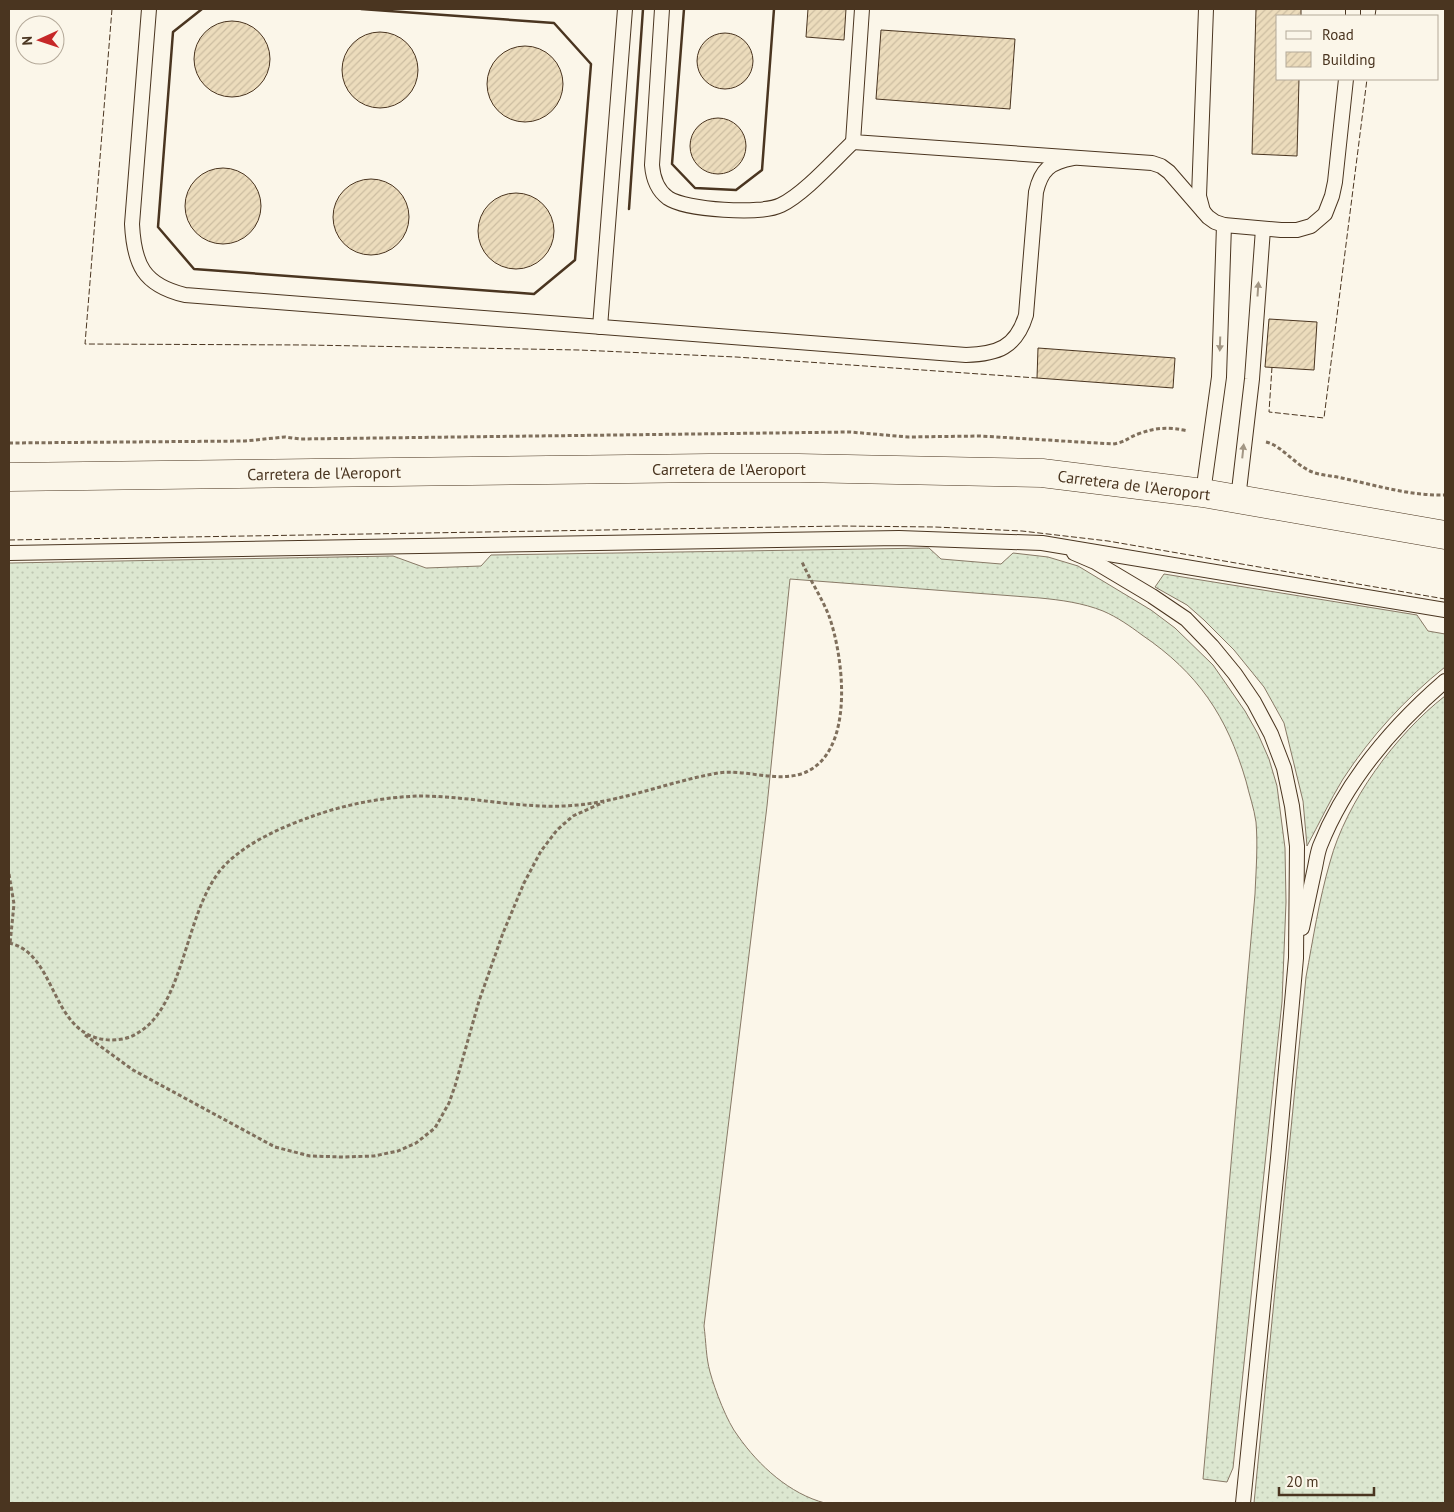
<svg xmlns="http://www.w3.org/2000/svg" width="1454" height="1512" viewBox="0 0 1454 1512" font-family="'PT Sans',sans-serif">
  <defs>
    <pattern id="grass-dots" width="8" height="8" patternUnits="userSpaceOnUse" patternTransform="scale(1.25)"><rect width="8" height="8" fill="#dce7d0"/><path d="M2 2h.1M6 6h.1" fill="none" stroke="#bec7b2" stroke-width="1.8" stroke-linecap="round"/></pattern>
    <pattern id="building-hatch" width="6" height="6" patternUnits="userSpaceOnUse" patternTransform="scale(1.25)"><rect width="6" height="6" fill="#ecdcbc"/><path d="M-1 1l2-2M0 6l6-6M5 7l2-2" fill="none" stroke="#ccbda1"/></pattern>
  </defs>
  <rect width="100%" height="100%" fill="#fbf6e9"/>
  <g fill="url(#grass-dots)" stroke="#887966">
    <path d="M929,548L941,559L1001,564L1013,553L1048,557L1078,566L1151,610L1175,628L1213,665L1245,711L1258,734L1269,759L1277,786L1285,848L1286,902L1282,1002L1233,1468L1227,1482L1203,1479L1255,894C1256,870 1258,846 1256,822C1254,808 1249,794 1246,781C1227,716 1198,673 1142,635C1130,626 1117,617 1103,611C1083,603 1061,600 1040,598L790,579L767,806L704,1326C706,1341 706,1358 710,1372C715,1390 727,1422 738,1436C759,1466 790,1494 825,1503H9V563L393,556L426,568L481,566L491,555Z"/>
    <path d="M1164,574L1417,615L1428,631L1445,634V667C1405,699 1371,736 1343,779C1330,800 1319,824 1307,846L1303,801L1284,723L1264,687L1234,650L1204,620L1187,605L1155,587Z"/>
    <path d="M1445,696V1503H1254L1306,977C1313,939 1319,900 1330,862C1346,802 1396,734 1445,696Z"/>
  </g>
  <g fill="url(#building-hatch)" stroke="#4a3520">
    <path d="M808,9H846L844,40L806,37Z"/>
    <path d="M1256,9H1301V16H1278V79H1299L1297,156L1252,154Z"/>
    <circle cx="232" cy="59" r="38"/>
    <path d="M881,30L1015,39L1010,109L876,99Z"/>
    <circle cx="380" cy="70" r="38"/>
    <circle cx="725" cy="61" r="28"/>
    <circle cx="525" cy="84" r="38"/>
    <circle cx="718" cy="146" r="28"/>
    <circle cx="223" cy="206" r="38"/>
    <circle cx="371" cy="217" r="38"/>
    <circle cx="516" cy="231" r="38"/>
    <path d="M1269,319L1317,322L1314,370L1265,367Z"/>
    <path d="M1038,348L1175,358L1173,388L1037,378Z"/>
  </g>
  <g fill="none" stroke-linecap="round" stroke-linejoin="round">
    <g stroke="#4a3520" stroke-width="16">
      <g id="service">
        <path d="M149,9L132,224C134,264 143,285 185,295L966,355C997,354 1016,348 1026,315L1036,192C1041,170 1050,162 1073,158"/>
        <path d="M662,9L652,165C653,178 657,190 668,198C686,210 761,215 781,205C804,194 834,160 853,142"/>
        <path d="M862,9L853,142L1152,163L1161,166L1169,172L1208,217L1215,222L1224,225L1281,230H1297L1311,226L1325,214L1332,196L1335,182L1346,79"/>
        <path d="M1353,16V9"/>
        <path d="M1203,211L1199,196L1206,9"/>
        <path d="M600,327L625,9"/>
        <path d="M1203,493L1219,377L1224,225"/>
        <path d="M1238,499L1252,379L1263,229"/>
        <path d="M9,553L899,538L1042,543L1445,610"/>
        <path d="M1074,553L1095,562L1152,596L1186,619L1212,646L1235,674L1254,702L1271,734L1284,768L1292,806L1297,846L1296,958L1278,1158L1243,1503"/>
        <path d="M1302,928C1306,909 1310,891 1314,872C1316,864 1317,854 1320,846C1346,780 1392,727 1445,681"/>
      </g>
    </g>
    <g stroke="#4a3520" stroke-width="29">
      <path id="secondary" d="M9,477L709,468H799L1042,473L1203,493L1445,535"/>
    </g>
    <g stroke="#7f6f5c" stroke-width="3" stroke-dasharray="4 2.5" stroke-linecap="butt">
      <path d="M1266,442C1283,446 1296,467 1315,473C1325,476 1336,476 1346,479C1379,486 1411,496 1445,495"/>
      <path d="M9,443L245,441L285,437L300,439L850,432L908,437L980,436L1113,444C1126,442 1127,438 1138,434C1157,427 1169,427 1188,431"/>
      <path d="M9,874L14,904L10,944"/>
      <path d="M9,943C56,953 50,1029 101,1039C113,1041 126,1040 136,1034C186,1007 184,909 224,866C247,842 282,827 313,816C347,804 384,797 420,796C468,796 516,808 564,806C617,804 666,782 718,773C745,769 774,782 801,774C856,756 844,658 829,616C822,598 810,580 802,562"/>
      <path d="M85,1035L133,1070L275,1147L310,1156L343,1157L374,1156L398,1151L416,1143L435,1128L449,1103L455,1086L479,1001L503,933L524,883L541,851L557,830L573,816L604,802"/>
    </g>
    <use href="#service" stroke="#fbf6e9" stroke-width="14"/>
    <use href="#secondary" stroke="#fbf6e9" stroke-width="28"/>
    <g stroke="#4a3520" stroke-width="1" stroke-dasharray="6 2.5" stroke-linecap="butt">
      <path d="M112,9L85,344L307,345L579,350L736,357L1037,378"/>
      <path d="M1375,16L1376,9"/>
      <path d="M1272,367L1269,412L1324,418L1367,79"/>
      <path d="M9,540L841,526L935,527L1022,531L1108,541L1445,599"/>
    </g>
    <g stroke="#4a3520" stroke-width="2.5">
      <path d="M202,9L173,32L158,227L194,269L534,294L575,260L591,64L554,23L361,9"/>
      <path d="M684,9L672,164L695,188L736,190L762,170L774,9"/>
      <path d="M629,209L643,9"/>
    </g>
  </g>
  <defs><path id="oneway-solid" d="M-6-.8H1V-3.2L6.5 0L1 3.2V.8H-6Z" transform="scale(1.25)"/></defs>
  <g fill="#a29684">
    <use href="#oneway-solid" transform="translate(1258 289) rotate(-86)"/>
    <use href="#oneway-solid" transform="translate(1220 344) rotate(92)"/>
    <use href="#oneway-solid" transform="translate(1243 451) rotate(-84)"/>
  </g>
  <g text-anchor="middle" stroke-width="4" stroke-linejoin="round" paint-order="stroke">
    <g font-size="16" fill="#4a3520" stroke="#fbf6e9">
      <text x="729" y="475">Carretera de l'Aeroport</text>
      <text transform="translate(324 473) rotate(-1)" y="6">Carretera de l'Aeroport</text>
      <text transform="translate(1134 485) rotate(7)" y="6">Carretera de l'Aeroport</text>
    </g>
  </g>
  <rect width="1454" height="1512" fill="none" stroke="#4a3520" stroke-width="20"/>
  <rect x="1276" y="15" width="162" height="65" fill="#fbf6e9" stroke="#b4a999"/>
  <rect x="1286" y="31" width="25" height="8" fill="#fbf6e9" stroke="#b4a999"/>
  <text x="1322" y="40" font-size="15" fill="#4a3520">Road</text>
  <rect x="1286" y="52" width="25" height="15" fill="url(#building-hatch)" stroke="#b4a999"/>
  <text x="1322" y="65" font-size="15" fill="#4a3520">Building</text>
  <g transform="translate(40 40) rotate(267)"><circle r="24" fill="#fbf6e9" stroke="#b4a999"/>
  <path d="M0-4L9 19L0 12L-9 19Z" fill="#c62828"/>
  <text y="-8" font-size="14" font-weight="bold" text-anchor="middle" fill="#4a3520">N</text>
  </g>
  <path d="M1279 1487v8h95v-8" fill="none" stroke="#4a3520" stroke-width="2.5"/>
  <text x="1286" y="1487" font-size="15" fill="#4a3520" stroke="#fbf6e9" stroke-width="4" paint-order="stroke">20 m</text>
</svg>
